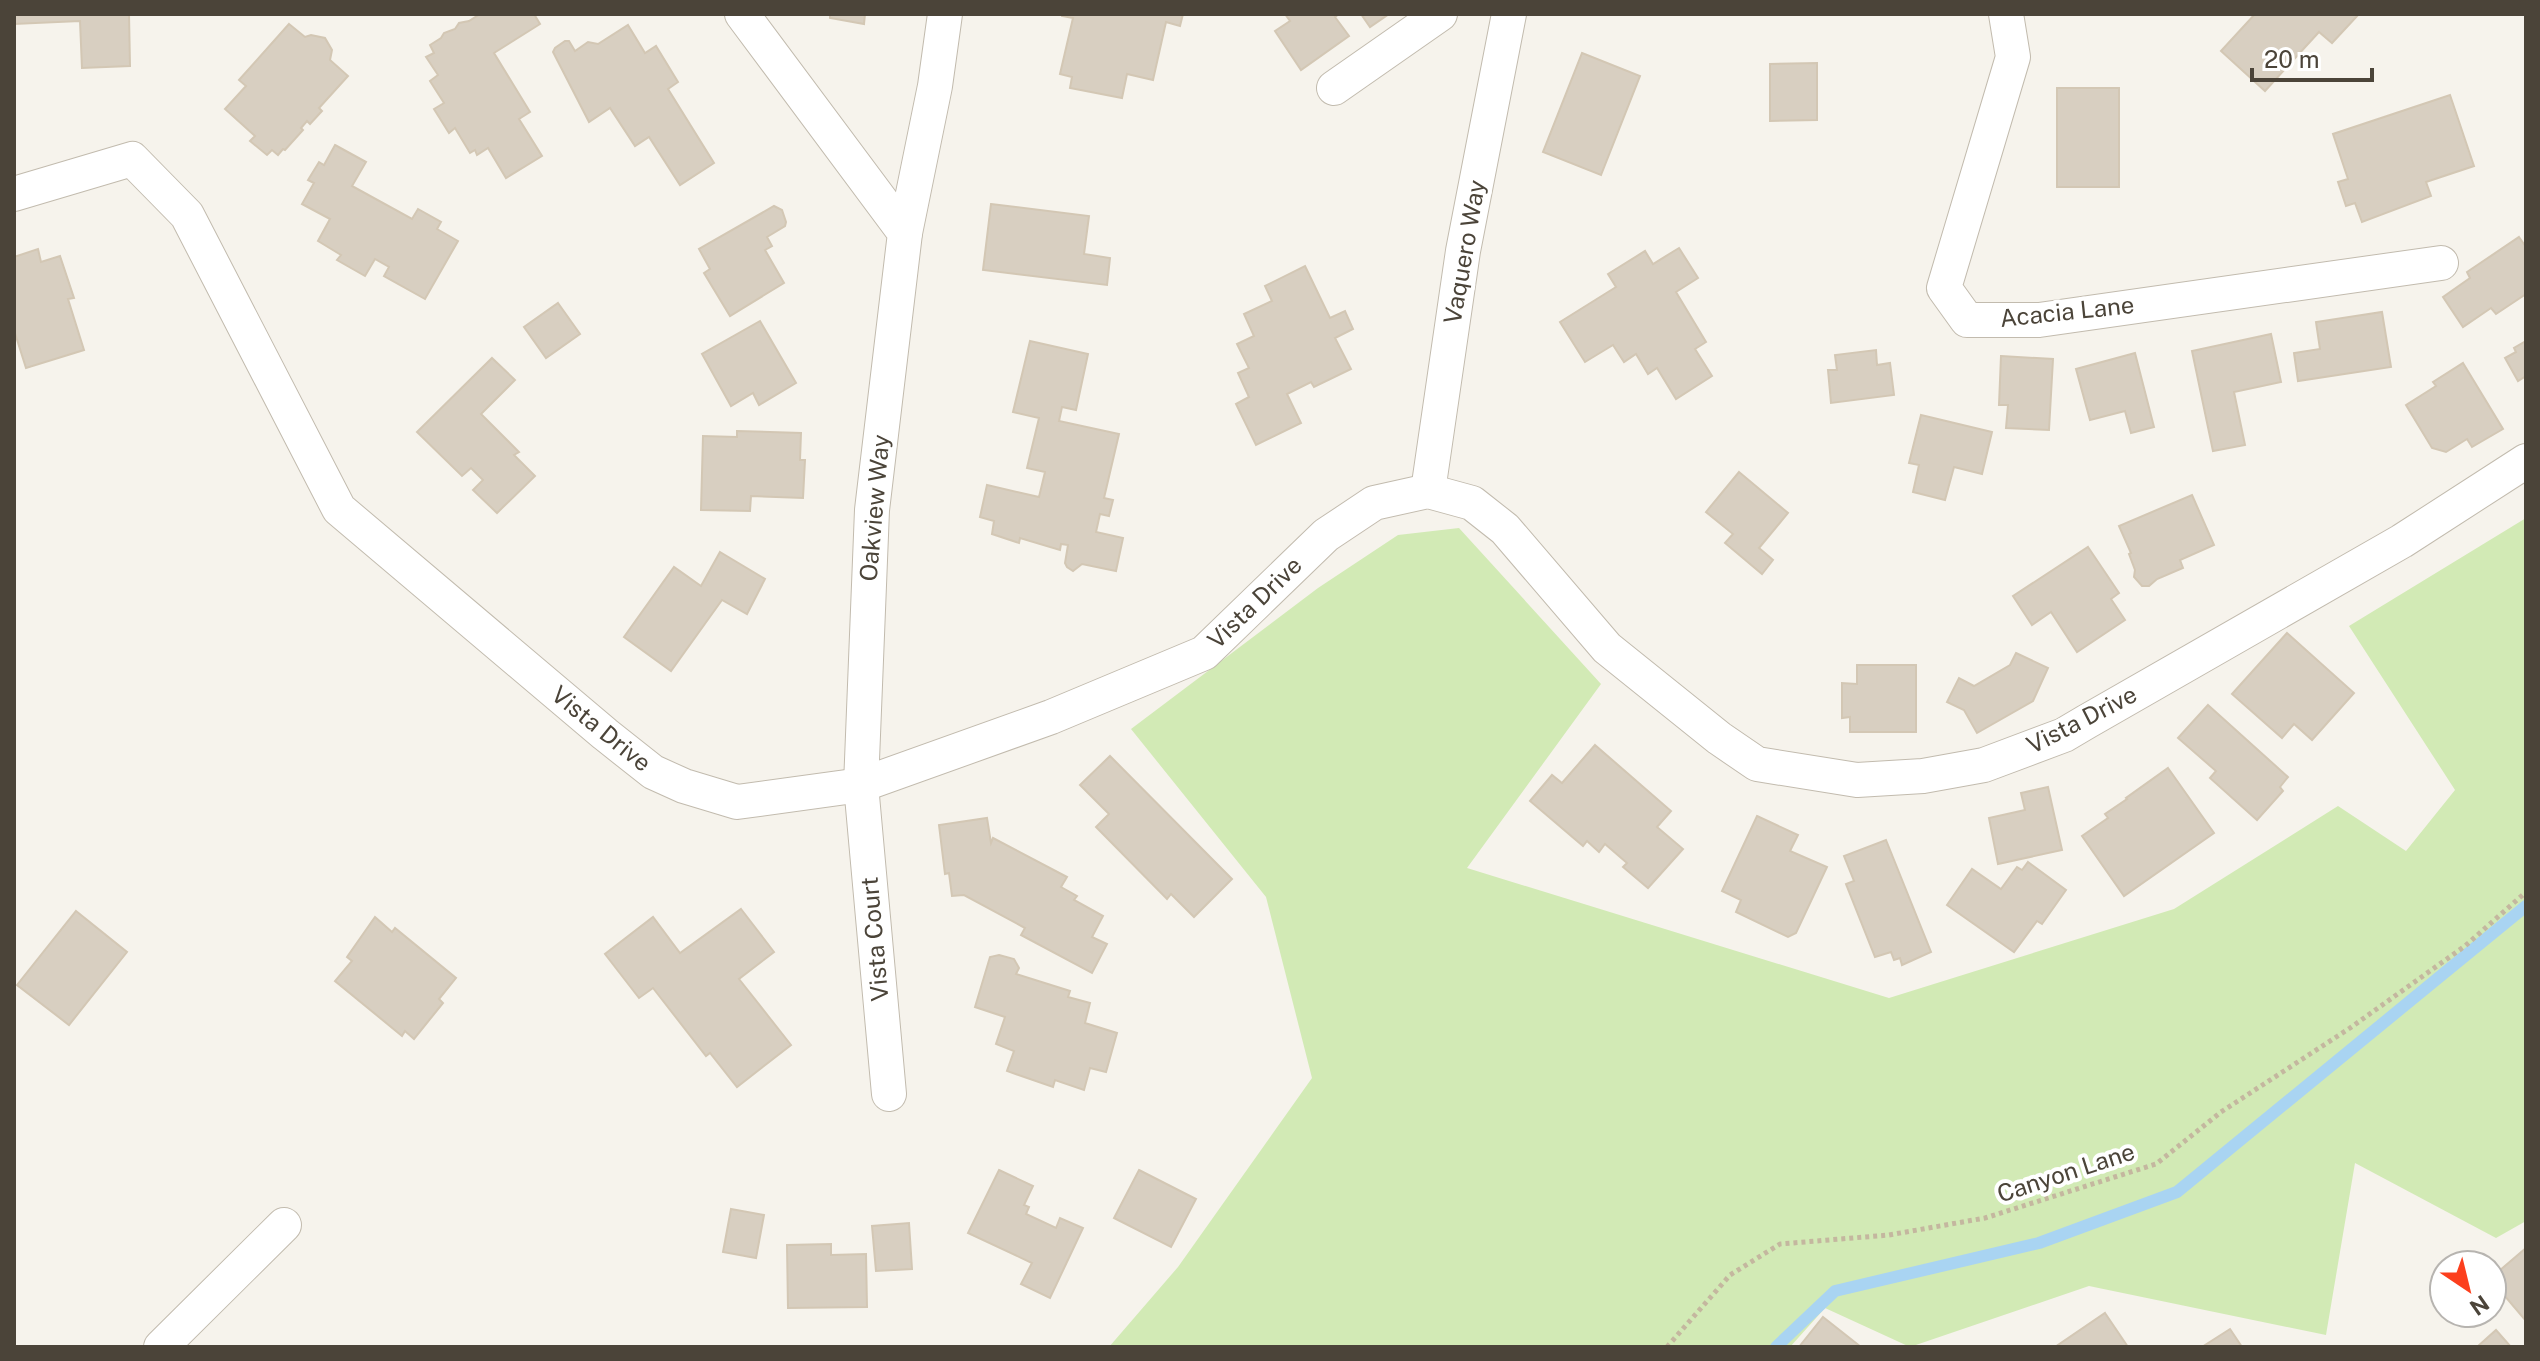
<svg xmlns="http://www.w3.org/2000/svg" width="2540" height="1361" viewBox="0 0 2540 1361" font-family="'Public Sans',sans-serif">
  <rect width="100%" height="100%" fill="#f6f3ec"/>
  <path fill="#d2eab5" d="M2526,518V1221L2496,1238L2355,1163L2326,1335L2089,1286L1910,1347L1825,1308L1790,1347H1109L1178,1267L1312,1078L1266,897L1131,729L1318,588L1398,535L1459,528L1601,684L1467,868L1889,998L2174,909L2338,806L2406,851L2455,790L2349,626Z"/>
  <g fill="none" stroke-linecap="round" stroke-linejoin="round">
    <path stroke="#a9d4f2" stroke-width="12" d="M1776,1347L1835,1291L2039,1243L2177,1192L2526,906"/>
  </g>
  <g fill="#d8cfc1" stroke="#d3c7b4" stroke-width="2">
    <path d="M14,14H129L130,66L82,68L80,21L14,24Z"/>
    <path d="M480,14H534L540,24L494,53L530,112L519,119L542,156L506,178L488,148L477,155L475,150L470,153L455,128L449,133L434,109L444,103L430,81L438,75L426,57L434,53L430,45L441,38L444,33L455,29L459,23L469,21Z"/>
    <path d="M830,14H865L864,24L830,18Z"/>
    <path d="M1062,14H1183L1180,26L1166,22L1153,80L1127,74L1122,98L1070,88L1072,77L1060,74L1073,18L1062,16Z"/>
    <path d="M1285,14H1339L1335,17L1349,36L1301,70L1275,31L1290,21Z"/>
    <path d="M1361,14H1389L1370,27Z"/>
    <path d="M2255,14H2359L2332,43L2319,32L2265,91L2221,51Z"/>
    <path d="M289,24L305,37L311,35L325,38L332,50L330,60L348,76L319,108L322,111L310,124L307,121L301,128L303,130L285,150L283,149L278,155L272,150L267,155L250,141L255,136L225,109L246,86L239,80Z"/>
    <path d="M628,25L645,53L656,46L678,82L668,89L714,163L680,185L649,137L635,146L610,108L589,122L553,52L555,48L565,41H569L575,51L588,42L598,44Z"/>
    <path d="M1582,53L1640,76L1601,175L1543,152Z"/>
    <path d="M1817,63V120L1770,121V64Z"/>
    <rect x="2057" y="88" width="62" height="99"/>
    <path d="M2450,95L2474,166L2426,182L2431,196L2362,222L2355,203L2346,206L2338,182L2348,179L2333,134Z"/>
    <path d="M335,145L366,162L352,186L412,219L418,209L441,222L437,229L458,241L425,299L384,276L389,267L375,259L365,276L337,260L341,255L318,241L330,219L302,204L314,183L308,180L319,162L324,165Z"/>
    <path d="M991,204L1089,216L1084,254L1110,258L1107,285L983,270Z"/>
    <path d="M774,206L782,210L786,222L785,226L767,237L772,246L765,250L784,283L730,316L704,273L710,269L699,249Z"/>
    <path d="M2519,237L2526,247V294L2496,314L2491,308L2463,327L2443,297L2470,278L2467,272Z"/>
    <path d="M1679,248L1698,278L1676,292L1706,342L1695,349L1712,376L1676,399L1657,368L1648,374L1636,354L1624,362L1613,345L1585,362L1560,322L1616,287L1608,274L1645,251L1653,264Z"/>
    <path d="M38,249L41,262L60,256L74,298L68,299L84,350L26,368L14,330V257Z"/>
    <path d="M1305,266L1330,318L1345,311L1353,329L1335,338L1351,369L1314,387L1311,382L1287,394L1301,423L1256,445L1236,404L1249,397L1238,373L1249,368L1237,344L1254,336L1244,314L1272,301L1265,286Z"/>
    <path d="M558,303L580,334L546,358L524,327Z"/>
    <path d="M2382,312L2391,367L2298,381L2294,353L2320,349L2316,322Z"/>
    <path d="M760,321L796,383L759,405L753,393L731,406L702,354Z"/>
    <path d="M2271,334L2281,382L2234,392L2245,445L2213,451L2192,351Z"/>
    <path d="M1030,341L1088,354L1076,410L1062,407L1059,421L1119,434L1104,498L1113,500L1109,516L1100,514L1096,532L1123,538L1116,571L1082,564L1073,571L1067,567L1065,563L1068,545L1061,544L1060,550L1020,538L1019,543L992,534L994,521L980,517L987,485L1039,497L1045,472L1027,468L1039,418L1013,412Z"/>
    <path d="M2526,341V376L2518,381L2505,358L2516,352L2514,348Z"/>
    <path d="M1876,350L1877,365L1890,363L1894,395L1831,403L1828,370H1837L1835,355Z"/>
    <path d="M2135,353L2154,427L2131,433L2125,411L2090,420L2076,369Z"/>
    <path d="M2001,356L2053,359L2049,430L2006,428L2008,405H1999Z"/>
    <path d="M492,358L515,380L481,414L519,452L514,455L535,476L497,513L473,490L483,480L471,468L462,476L417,432Z"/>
    <path d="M2463,363L2503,429L2472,447L2467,439L2446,452L2432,448L2406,405L2436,386L2433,382Z"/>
    <path d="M1921,415L1992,432L1982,474L1954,467L1945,500L1913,492L1919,465L1909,463Z"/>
    <path d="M737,431L801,433L800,460H805L803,498L751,496L750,511L701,510L703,436L737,437Z"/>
    <path d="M1739,472L1788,513L1759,548L1773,560L1762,574L1725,543L1733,534L1706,512Z"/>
    <path d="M2192,495L2214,545L2180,560L2183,568L2157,579L2149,586H2142L2134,577L2135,570L2129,554L2131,553L2119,526Z"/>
    <path d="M2088,547L2119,593L2111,599L2125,620L2077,652L2051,612L2032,625L2013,596Z"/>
    <path d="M720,552L765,579L747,614L722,600L671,671L624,637L674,567L701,586Z"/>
    <path d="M2287,633L2354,693L2312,740L2294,724L2282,738L2232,694Z"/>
    <path d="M2016,653L2048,668L2033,701L1977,733L1964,710L1947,702L1959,678L1974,686L2010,665Z"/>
    <path d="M1857,665H1916V732H1850V717L1842,718V683L1857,684Z"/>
    <path d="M2208,705L2288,777L2280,787L2283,791L2257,820L2210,778L2216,771L2178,738Z"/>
    <path d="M1595,745L1671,811L1657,827L1683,849L1648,888L1623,867L1627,863L1605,844L1599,852L1587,841L1583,846L1530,801L1552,775L1562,783Z"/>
    <path d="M1110,756L1232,879L1194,917L1171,894L1167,899L1096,827L1109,814L1080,785Z"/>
    <path d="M2168,768L2214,833L2124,896L2082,836L2108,818L2105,814L2127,799L2126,798Z"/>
    <path d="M2048,787L2062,850L1998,864L1989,818L2025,810L2021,793Z"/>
    <path d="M1757,816L1798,835L1790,851L1827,867L1796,933L1788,937L1736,912L1741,900L1722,891Z"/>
    <path d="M987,818L991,843L993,838L1067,877L1061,887L1077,896L1074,900L1103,916L1092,937L1107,944L1092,973L1021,935L1025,928L964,895L952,896L949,873L945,874L939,825Z"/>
    <path d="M1886,840L1931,952L1902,965L1900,958L1894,960L1891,952L1875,957L1846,884L1854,881L1844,856Z"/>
    <path d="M2028,862L2066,890L2042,924L2037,921L2014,952L1947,905L1972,869L2001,889L2017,867L2022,870Z"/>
    <path d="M741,909L774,952L739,979L791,1045L737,1087L710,1053L706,1056L653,988L639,998L605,954L653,917L680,953Z"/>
    <path d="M76,911L127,952L69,1025L17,985Z"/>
    <path d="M375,917L392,932L395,928L456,978L439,999L443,1003L414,1039L405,1031L402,1036L335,981L352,961L347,957Z"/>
    <path d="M999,955L1014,959L1019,968L1016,974L1070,991L1068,997L1090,1003L1085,1023L1117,1033L1106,1072L1090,1068L1084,1090L1055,1080L1053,1087L1007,1071L1014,1051L996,1044L1005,1017L975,1007L990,957Z"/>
    <path d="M999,1170L1033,1186L1024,1205L1029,1207L1026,1214L1056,1228L1060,1218L1083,1228L1050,1298L1021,1284L1032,1263L968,1233Z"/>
    <path d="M1139,1170L1196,1199L1171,1247L1114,1218Z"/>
    <path d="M731,1209L764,1215L756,1258L723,1252Z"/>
    <path d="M909,1223L912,1269L876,1271L872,1226Z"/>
    <path d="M831,1244V1255L866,1254L867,1307L788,1308L787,1245Z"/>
    <path d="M2526,1248V1321L2492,1281V1277Z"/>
    <path d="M2105,1313L2128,1347H2055Z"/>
    <path d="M1823,1317L1861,1347H1799Z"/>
    <path d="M2230,1329L2242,1347H2202Z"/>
    <path d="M2496,1330L2511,1347H2477Z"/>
  </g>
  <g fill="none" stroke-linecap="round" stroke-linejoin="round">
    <g stroke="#c2bbae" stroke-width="36">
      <g id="minor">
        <path d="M742,14L905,233L872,510L861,785L889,1094"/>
        <path d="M2006,14L2013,57L1944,288L1967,320H2039L2441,263"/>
        <path d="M1334,88L1440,14"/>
        <path d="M14,194L132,159L187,215L339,509L605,734L653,772L684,786L737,802L861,785L1051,717L1204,653L1326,535L1374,503L1428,491L1472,503L1505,529L1607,648L1719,738L1757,764L1857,780L1923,776L1984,765L2064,735L2086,722L2402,541L2526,461"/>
        <path d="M905,233L935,86L945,14"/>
        <path d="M1428,491L1463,251L1509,14"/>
        <path d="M161,1347L284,1225"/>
      </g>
    </g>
    <path stroke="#c4b79f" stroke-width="5" stroke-dasharray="4 4" stroke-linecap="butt" d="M1667,1347L1730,1275L1780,1244L1889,1235L1985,1218L2156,1164L2221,1112L2350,1028L2465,946L2526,892"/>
    <use href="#minor" stroke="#fff" stroke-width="34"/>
  </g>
  <g text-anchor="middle" stroke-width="8" stroke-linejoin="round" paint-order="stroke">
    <g font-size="24" fill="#4b4439" stroke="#fff">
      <text transform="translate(1465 252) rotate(-80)" y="8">Vaquero Way</text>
      <text transform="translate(2067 312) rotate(-6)" y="8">Acacia Lane</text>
      <text transform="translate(875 508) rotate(-85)" y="8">Oakview Way</text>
      <text transform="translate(1255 603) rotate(-44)" y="8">Vista Drive</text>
      <text transform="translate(2082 720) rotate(-27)" y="8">Vista Drive</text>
      <text transform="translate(601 729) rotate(39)" y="8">Vista Drive</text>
      <text transform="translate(875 939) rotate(-95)" y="8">Vista Court</text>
      <text transform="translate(2066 1173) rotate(-18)" y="8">Canyon Lane</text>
    </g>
  </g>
  <rect width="2540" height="1361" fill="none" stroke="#4b4439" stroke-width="32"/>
  <g transform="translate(2468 1289) rotate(145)"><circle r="38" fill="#ffffff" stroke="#b7b4b0" stroke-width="2"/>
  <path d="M0-6L14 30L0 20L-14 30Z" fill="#fc3f1d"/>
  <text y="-12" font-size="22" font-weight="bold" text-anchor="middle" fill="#4b4439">N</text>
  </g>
  <path d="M2252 68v12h120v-12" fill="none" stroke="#4b4439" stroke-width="4"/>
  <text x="2264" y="68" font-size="24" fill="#4b4439" stroke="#ffffff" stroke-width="6" paint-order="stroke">20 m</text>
</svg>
